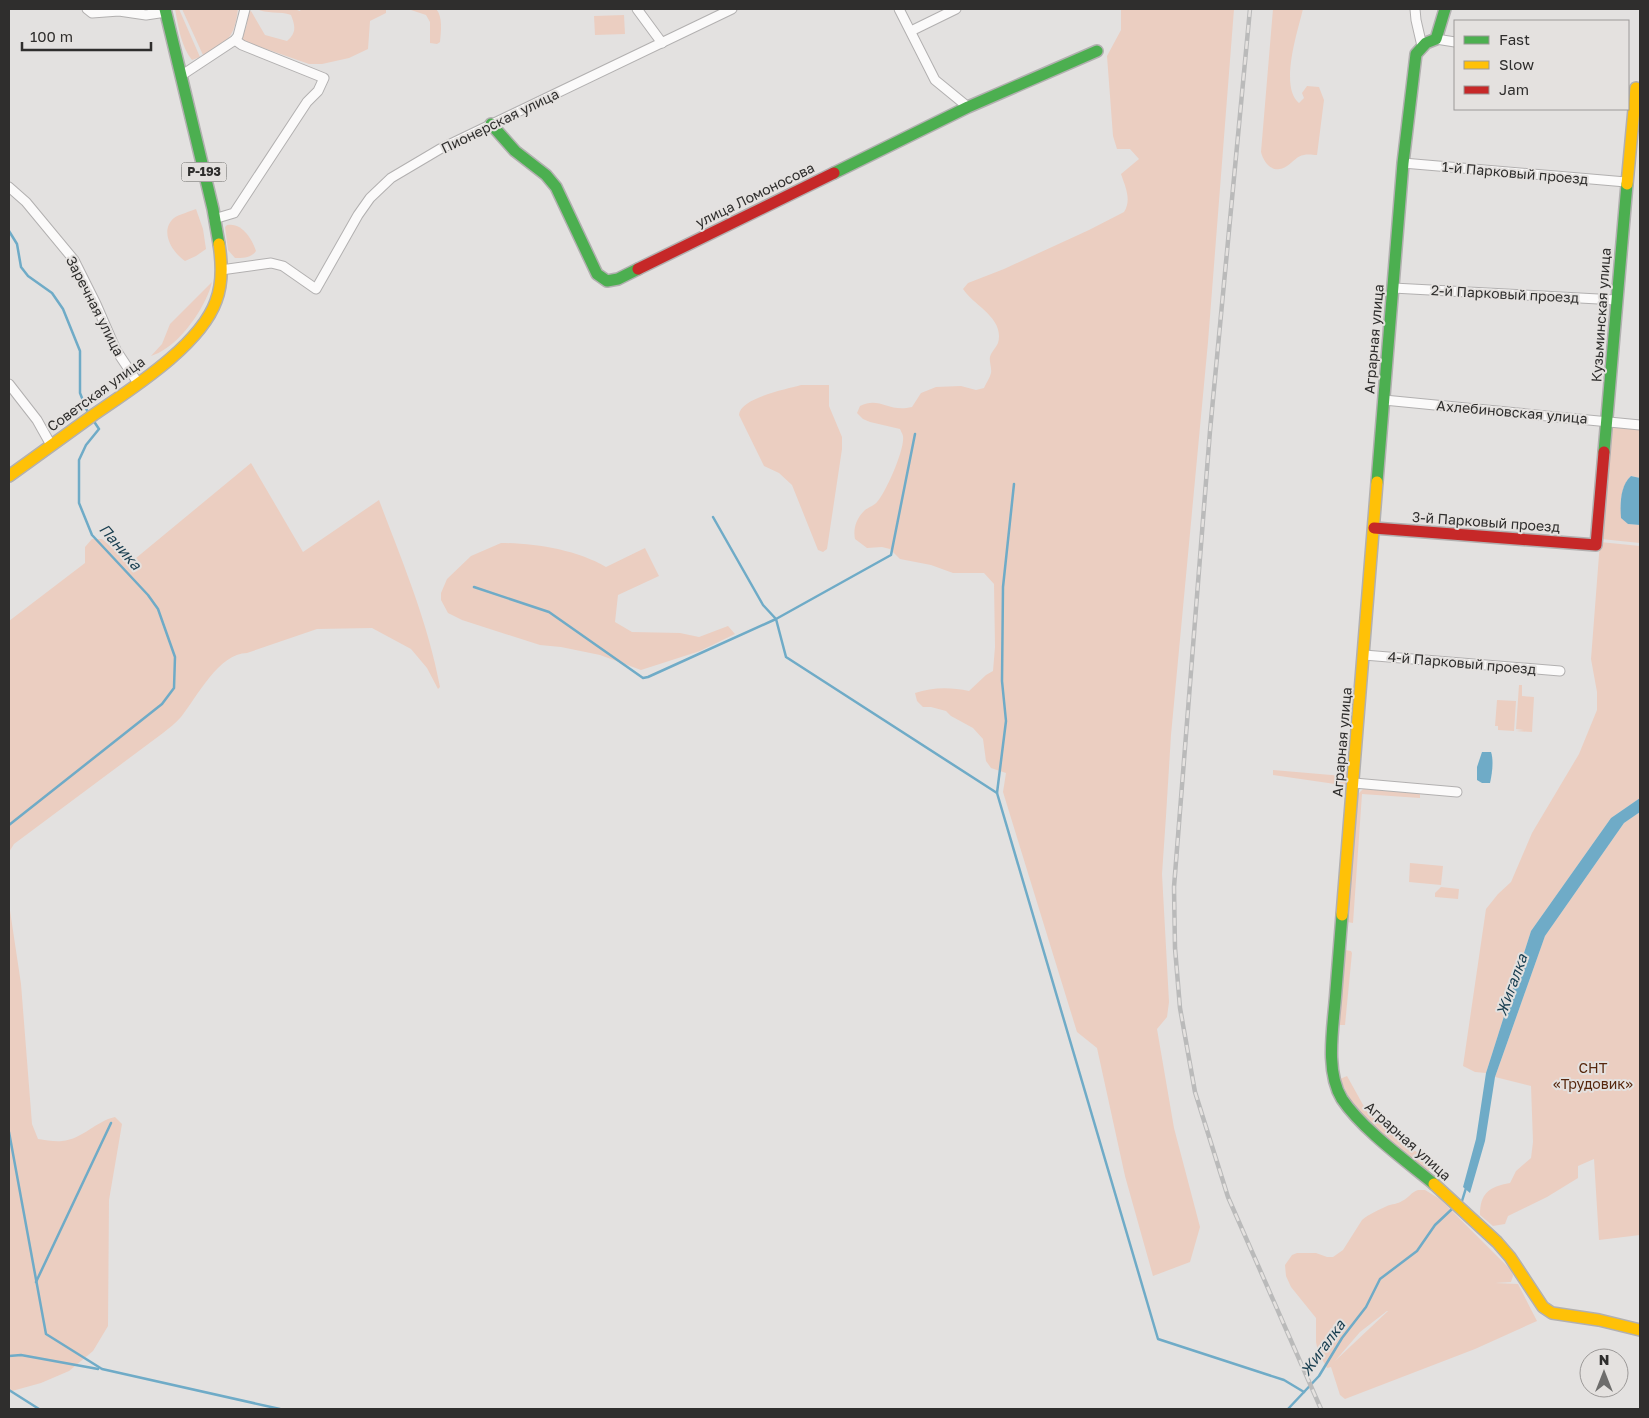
<svg xmlns="http://www.w3.org/2000/svg" width="1649" height="1418" viewBox="0 0 1649 1418" font-family="'Golos Text',sans-serif">
  <rect width="100%" height="100%" fill="#e3e1e0"/>
  <g fill="#ebcec1" fill-rule="evenodd">
    <path d="M175,9H179L200,57L192,60C181,47 178,25 175,9Z"/>
    <path d="M182,9H238C234,38 229,41 203,55Z"/>
    <path d="M257,9H294L300,11L301,9H386V13L370,21L368,49L349,58L322,64H309L243,41L242,39L247,24V13L251,11L265,35L287,41C297,33 295,25 291,15C281,11 265,14 257,9Z"/>
    <path d="M408,9H436C443,16 441,32 440,42L437,44L430,43V22L426,15Z"/>
    <path d="M1121,9H1234L1208,342L1171,735L1166,816L1162,874L1169,1002L1167,1017L1157,1029L1174,1128L1200,1227L1190,1262L1153,1276L1125,1176L1097,1048L1077,1032L1003,792L1006,773L991,768L986,761L983,739L973,728L951,716L946,711L931,707H923L917,701L915,693C932,687 951,687 969,691L986,675L993,671L995,647L994,584L984,573H953L931,565L900,559L890,549L882,547L867,548L855,539C853,529 856,519 864,511C868,507 874,506 877,502C886,492 905,449 903,436C903,435 900,429 900,429L870,422L863,419L857,413L860,406C880,396 888,413 912,407L921,393L936,387L961,386L976,390L984,388C986,383 990,378 991,373C992,368 989,362 990,357C991,352 996,348 998,343C1005,318 974,306 963,289L968,283L1004,269L1089,230L1124,212C1132,200 1125,186 1121,174L1139,159L1130,149H1117L1113,136L1107,56L1121,30Z"/>
    <path d="M1273,9H1303C1298,30 1279,87 1299,103L1304,98L1302,93L1307,86L1319,87L1324,100L1317,155C1313,155 1308,154 1304,155C1297,156 1293,162 1287,166C1274,175 1264,164 1261,152Z"/>
    <path d="M624,15L625,34L595,35L594,16Z"/>
    <path d="M196,209L203,229L206,249L196,256L185,261C172,252 159,231 174,218C180,214 189,212 196,209Z"/>
    <path d="M227,225C242,222 252,239 256,251C251,258 244,258 235,258L228,250L225,227Z"/>
    <path d="M212,282C207,304 185,337 165,349C161,352 156,354 151,356L162,344L170,324Z"/>
    <path d="M801,385H829V406L842,437V449L827,549L823,552L818,550L792,485L779,473L764,466L739,415C740,398 787,389 801,385Z"/>
    <path d="M1612,422L1640,424V478L1631,476C1623,483 1618,503 1622,512C1623,516 1626,520 1628,524L1640,525V543L1601,539Z"/>
    <path d="M251,463L303,552L379,500C402,561 428,622 440,687L438,689L427,668L411,649L372,628L317,629L247,653C219,653 197,697 181,717C176,723 169,728 163,733L14,844L9,852V621L85,563V547L92,539H102L130,563Z"/>
    <path d="M1600,542L1640,546V798L1611,818L1531,931L1486,1073L1475,1072L1463,1066L1486,909L1498,894L1511,882L1532,833L1579,754L1597,710V692L1591,659Z"/>
    <path d="M501,543C535,543 577,550 606,567L645,548L659,576L618,595L615,622L632,632L680,633L699,637L728,626L735,634L700,651L641,670L600,655L561,647L540,645L462,620L448,613L441,600V593L447,579L471,556Z"/>
    <path d="M1519,685H1522V696L1534,697L1532,732L1516,731L1524,730L1516,729Z"/>
    <path d="M1497,700L1516,701L1514,731L1498,730V726H1495Z"/>
    <path d="M1273,770L1343,776L1344,771H1350L1348,784L1342,785L1273,775Z"/>
    <path d="M1363,789L1420,792V798L1362,794L1353,923L1347,922L1358,794Z"/>
    <path d="M1640,812V1235L1599,1240L1594,1159L1578,1166V1178L1547,1197L1508,1216L1505,1224L1493,1226L1480,1215C1480,1193 1489,1187 1510,1183L1516,1171L1531,1158L1533,1142L1531,1086L1495,1077L1545,936L1624,823Z"/>
    <path d="M1410,863L1443,866L1441,885L1409,882Z"/>
    <path d="M1441,887L1459,889L1458,899L1435,897V893Z"/>
    <path d="M9,904L21,984L32,1124L38,1139C46,1140 55,1142 62,1141C83,1139 96,1121 115,1117L122,1124L109,1200L108,1326L93,1351L69,1371L41,1383L12,1391H9Z"/>
    <path d="M1345,950L1351,951L1352,953L1345,1025H1339Z"/>
    <path d="M1347,1076L1367,1112L1393,1135L1435,1165L1427,1172L1384,1137L1351,1102L1340,1079Z"/>
    <path d="M1418,1190H1425L1440,1199L1512,1271L1513,1276L1511,1282L1495,1283L1518,1284L1537,1321L1475,1349L1345,1399L1340,1395L1331,1367L1327,1368L1318,1352L1316,1342V1318L1291,1287L1286,1276L1285,1265L1292,1255L1297,1253H1316L1327,1257H1333L1343,1250L1362,1220C1369,1214 1379,1210 1387,1206C1392,1204 1398,1204 1402,1201C1409,1198 1411,1192 1418,1190ZM1387,1311H1388L1335,1361L1360,1332Z"/>
  </g>
  <g fill="#6fabc7">
    <path d="M1631,476L1640,478V525L1628,524L1621,518C1620,504 1620,486 1631,476Z"/>
    <path d="M1482,752H1491C1494,761 1492,774 1490,783H1482L1477,780V767Z"/>
    <path d="M1640,798V812L1624,823L1545,936L1495,1077L1485,1141L1470,1193L1463,1187L1476,1139L1486,1073L1531,931L1611,818Z"/>
  </g>
  <g fill="none" stroke-linecap="round" stroke-linejoin="round">
    <g stroke="#6fabc7" stroke-width="2.5">
      <path d="M9,231L17,244L21,267L28,276L52,293L63,309L80,351V393L88,413"/>
      <path d="M713,517L763,605L776,619L786,657L997,793L1158,1339L1284,1380L1304,1392"/>
      <path d="M474,587L549,612L643,678L648,677L776,619L891,555L915,434"/>
      <path d="M997,793L1006,721L1002,681L1003,587L1014,484"/>
      <path d="M9,825L162,704L174,688L175,657L158,609L148,595L92,535L79,503V460L86,445L99,429L93,420"/>
      <path d="M9,1132L46,1334L102,1369L280,1409"/>
      <path d="M1462,1201L1466,1188"/>
      <path d="M36,1282L111,1123"/>
      <path d="M9,1356L21,1355L98,1369"/>
      <path d="M9,1390L39,1409"/>
      <path d="M1288,1409L1319,1376L1342,1338L1366,1307L1380,1279L1417,1251L1435,1225L1452,1209"/>
    </g>
    <g stroke="#b2b0b0" stroke-width="11">
      <g id="street">
        <path d="M87,9L92,13L119,11L146,15L166,12"/>
        <path d="M637,9L662,43"/>
        <path d="M899,9L935,80L968,107"/>
        <path d="M1415,9L1416,20L1422,46"/>
        <path d="M911,31L956,9"/>
        <path d="M1436,39L1455,42"/>
        <path d="M182,75L235,40L238,36L245,9"/>
        <path d="M1403,163L1626,182"/>
        <path d="M9,187L26,202L74,260L96,304L116,350L138,383"/>
        <path d="M214,219L234,213L307,102L318,91L324,78L242,45L235,40"/>
        <path d="M221,270L271,263L283,266L316,289L358,215L370,198L391,178L440,149L732,9"/>
        <path d="M1393,288L1617,300"/>
        <path d="M9,384L37,420L51,445"/>
        <path d="M1384,400L1640,425"/>
        <path d="M1364,655L1560,671"/>
        <path d="M1354,783L1457,792"/>
      </g>
    </g>
    <g stroke="#b2b0b0" stroke-width="14">
      <g id="fast">
        <path d="M165,9L213,209L219,244"/>
        <path d="M491,124L515,151L546,175L556,187L597,274L607,281L618,279L638,269"/>
        <path d="M834,173L968,107L1097,51"/>
        <path d="M1604,452L1627,184"/>
        <path d="M1377,482L1403,163L1416,54L1426,43L1436,39L1445,9"/>
        <path d="M1342,915C1340,940 1338,965 1336,990C1334,1023 1324,1070 1342,1099C1362,1129 1406,1161 1434,1184"/>
      </g>
    </g>
    <g stroke="#b2b0b0" stroke-width="14">
      <g id="slow">
        <path d="M1627,184L1636,88"/>
        <path d="M9,476C37,456 64,436 92,416C131,389 200,346 216,301C223,283 222,263 219,244"/>
        <path d="M1342,915L1377,482"/>
        <path d="M1434,1184L1497,1242L1510,1257L1543,1307L1552,1313L1599,1320L1640,1330"/>
      </g>
    </g>
    <g stroke="#b2b0b0" stroke-width="14">
      <g id="jam">
        <path d="M638,269L834,173"/>
        <path d="M1374,528L1596,545L1604,452"/>
      </g>
    </g>
    <use href="#street" stroke="#fbfafa" stroke-width="9"/>
    <use href="#fast" stroke="#4caf50" stroke-width="11"/>
    <use href="#slow" stroke="#ffc107" stroke-width="11"/>
    <use href="#jam" stroke="#c62828" stroke-width="11"/>
    <g stroke="#bababa" stroke-width="4.5">
      <path id="rail" d="M1250,9L1210,431L1174,887L1175,948L1180,1008L1195,1092L1228,1197L1321,1409"/>
    </g>
    <use href="#rail" stroke="#e4e1df" stroke-width="2.5" stroke-dasharray="8" stroke-linecap="butt"/>
  </g>
  <g text-anchor="middle" stroke-width="4" stroke-linejoin="round" paint-order="stroke">
    <rect fill="#e4e1df" stroke="#656462" stroke-width="1" x="181.5" y="162.5" width="45" height="19" rx="4"/>
    <g font-size="12" font-weight="bold" fill="#2f2e2d">
      <text x="204" y="176">Р-193</text>
    </g>
    <g font-size="14" fill="#2f2e2d" stroke="#e4e1df">
      <text transform="translate(500 121) rotate(-26)" y="5">Пионерская улица</text>
      <text transform="translate(1515 173) rotate(5)" y="5">1-й Парковый проезд</text>
      <text transform="translate(755 195) rotate(-26)" y="5">улица Ломоносова</text>
      <text transform="translate(1505 294) rotate(3)" y="5">2-й Парковый проезд</text>
      <text transform="translate(95 306) rotate(63)" y="5">Заречная улица</text>
      <text transform="translate(1601 315) rotate(-86)" y="5">Кузьминская улица</text>
      <text transform="translate(1374 339) rotate(-85)" y="5">Аграрная улица</text>
      <text transform="translate(96 394) rotate(-36)" y="5">Советская улица</text>
      <text transform="translate(1512 412) rotate(5)" y="5">Ахлебиновская улица</text>
      <text transform="translate(1486 522) rotate(4)" y="5">3-й Парковый проезд</text>
      <text transform="translate(1462 663) rotate(5)" y="5">4-й Парковый проезд</text>
      <text transform="translate(1342 742) rotate(-85)" y="5">Аграрная улица</text>
      <text transform="translate(1408 1141) rotate(42)" y="5">Аграрная улица</text>
    </g>
    <g font-size="14" fill="#56270d" stroke="#e4e1df">
      <text x="1593" y="1073">СНТ<tspan x="1593" dy="16">«Трудовик»</tspan></text>
    </g>
    <g font-size="15" font-style="italic" fill="#173d4f" stroke="#e4e1df">
      <text transform="translate(120 547) rotate(49)" y="5">Паника</text>
      <text transform="translate(1512 985) rotate(-70)" y="5">Жигалка</text>
      <text transform="translate(1323 1348) rotate(-54)" y="5">Жигалка</text>
    </g>
  </g>
  <rect width="1649" height="1418" fill="none" stroke="#2f2e2d" stroke-width="20"/>
  <rect x="1454" y="20" width="175" height="90" fill="#e4e1df" stroke="#9c9998"/>
  <rect x="1464" y="36" width="25" height="8" fill="#4caf50" stroke="#9c9998"/>
  <text x="1499" y="45" font-size="15" fill="#2f2e2d">Fast</text>
  <rect x="1464" y="61" width="25" height="8" fill="#ffc107" stroke="#9c9998"/>
  <text x="1499" y="70" font-size="15" fill="#2f2e2d">Slow</text>
  <rect x="1464" y="86" width="25" height="8" fill="#c62828" stroke="#9c9998"/>
  <text x="1499" y="95" font-size="15" fill="#2f2e2d">Jam</text>
  <g transform="translate(1604 1373)"><circle r="24" fill="#e4e1df" stroke="#9c9998"/>
  <path d="M0-4L9 19L0 12L-9 19Z" fill="#6e6d6c"/>
  <text y="-8" font-size="14" font-weight="bold" text-anchor="middle" fill="#2f2e2d">N</text>
  </g>
  <path d="M22 42v8h129v-8" fill="none" stroke="#2f2e2d" stroke-width="2.5"/>
  <text x="30" y="42" font-size="15" fill="#2f2e2d" stroke="#e4e1df" stroke-width="4" paint-order="stroke">100 m</text>
</svg>
